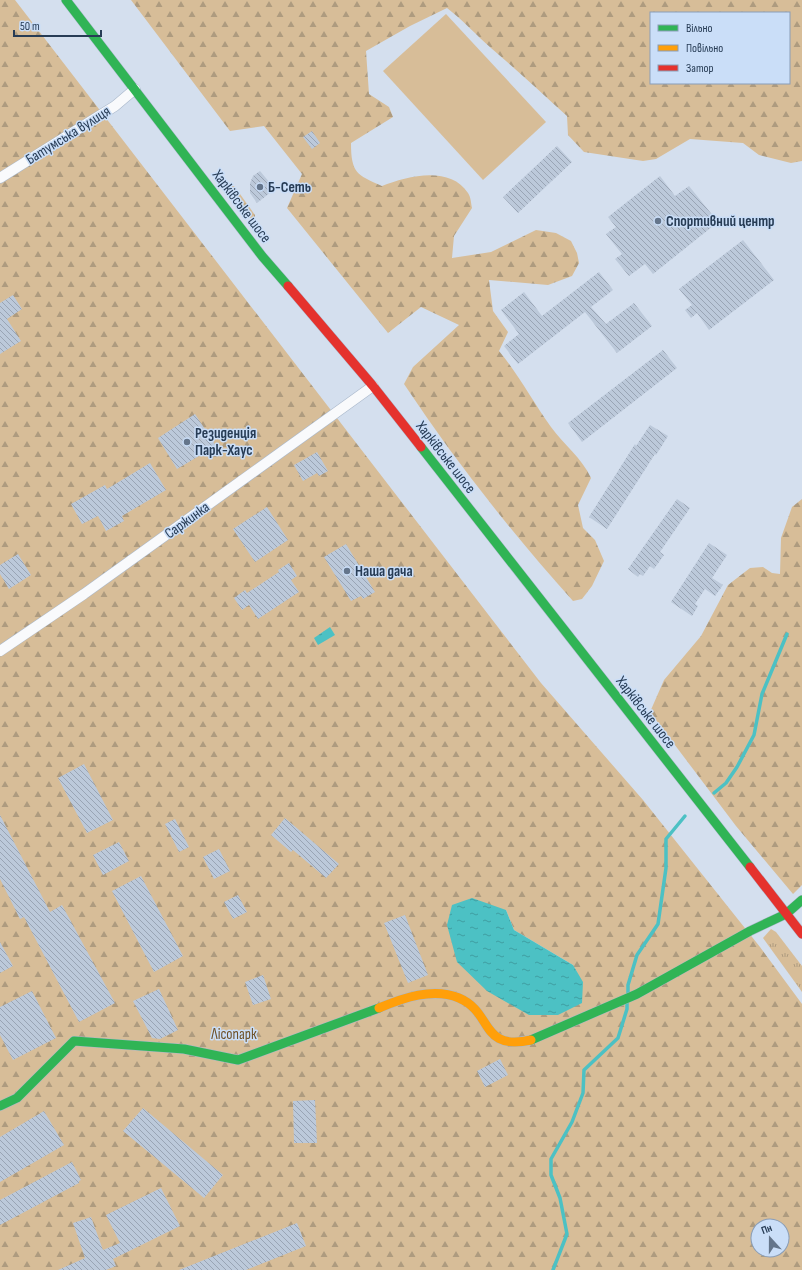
<svg xmlns="http://www.w3.org/2000/svg" width="802" height="1270" viewBox="0 0 802 1270" font-family="'Sofia Sans Condensed',sans-serif">
  <defs>
    <pattern id="grass-tufts" width="24" height="20" patternUnits="userSpaceOnUse"><rect width="24" height="20" fill="#d7bd98"/><path d="M3 7l-1-3M5 7V3M7 7l1-3M15 17l-1-3M17 17v-4M19 17l1-3" fill="none" stroke="#ae9b7f"/></pattern>
    <pattern id="forest-firs" width="22" height="20" patternUnits="userSpaceOnUse"><rect width="22" height="20" fill="#d7bd98"/><path d="M5 1l3.5 6h-7zM16 11l3.5 6h-7z" fill="#ae9b7f"/></pattern>
    <pattern id="water-ripples" width="26" height="14" patternUnits="userSpaceOnUse"><rect width="26" height="14" fill="#4cc1c4"/><path d="M2 4q2-2 4 0t4 0M15 11q2-2 4 0t4 0" fill="none" stroke="#3f9ea2"/></pattern>
    <pattern id="building-back-hatch" width="6" height="6" patternUnits="userSpaceOnUse"><rect width="6" height="6" fill="#bcc9da"/><path d="M-1 5l2 2M0 0l6 6M5-1l2 2" fill="none" stroke="#99a4b4"/></pattern>
  </defs>
  <rect width="100%" height="100%" fill="#d4dfee"/>
  <g fill="url(#grass-tufts)">
    <path d="M231,185L235,187L255,215V218H250L228,189V186Z"/>
    <path d="M771,929L776,932L802,966V992L763,938Z"/>
  </g>
  <g fill="url(#forest-firs)" fill-rule="evenodd">
    <path d="M0,0H15L541,683L643,800L760,947L802,1004V1270H0ZM506,910L514,930L573,965L457,962ZM758,1226H782V1250H758Z"/>
    <path d="M131,0H802V161L791,163L759,155L743,143L690,139L656,159L643,161L584,152L568,135L567,116C542,93 517,70 491,48C476,35 463,20 447,8L410,26L366,51L369,94L389,107L393,117L351,143C351,173 357,175 382,186C407,176 450,165 468,193C471,197 471,204 472,208L454,236L452,258L491,252L536,230L556,233L571,241L577,253L579,263L572,276L548,285L489,280L493,311L508,332L499,351C519,375 533,402 551,427C564,445 582,458 591,478L578,505L583,528L595,540L604,561L592,586L582,599L573,601C512,533 455,461 404,384L413,367L459,325L421,307L388,333L287,208L302,174L264,126L230,131ZM651,13H789V83H651Z"/>
    <path d="M802,499V885L793,894L736,826L650,712L664,680L701,636L728,585L750,568L763,567L772,573L780,574L781,538L792,507Z"/>
  </g>
  <path fill="#d7bd98" d="M446,14L546,122L483,180L383,71Z"/>
  <g fill="url(#water-ripples)">
    <path d="M330,627L335,635L318,645L314,638Z"/>
    <path d="M472,898L506,910L514,930L573,965L583,982L582,1003L558,1015H529L487,991L457,962L447,925L452,905Z"/>
  </g>
  <g fill="none" stroke-linecap="round" stroke-linejoin="round">
    <g stroke="#4cc1c4" stroke-width="3.5">
      <path d="M714,793L726,783L737,767L754,735L762,694L787,634"/>
      <path d="M628,994V985L637,955L658,924L666,868V839L685,816"/>
      <path d="M553,1270L567,1234L560,1198L551,1175V1159L572,1122L583,1093L584,1070L618,1038L627,1009V1002"/>
    </g>
  </g>
  <g fill="url(#building-back-hatch)">
    <path d="M312,131L320,143L312,149L303,137Z"/>
    <path d="M557,146L572,162L518,213L503,197Z"/>
    <path d="M260,171L275,189L257,203L250,193V183L253,176Z"/>
    <path d="M660,176L675,196L689,186L718,222L653,274L645,264L629,276L615,259L622,254L606,234L616,227L608,217Z"/>
    <path d="M743,240L774,280L709,330L697,313L691,318L685,310L692,305L679,289Z"/>
    <path d="M599,272L613,290L591,307L606,324L634,303L652,326L617,353L585,312L518,364L504,346L519,334L501,310L524,292L542,316Z"/>
    <path d="M13,295L22,309L7,319L21,341L0,354V303Z"/>
    <path d="M663,350L677,368L582,442L568,423Z"/>
    <path d="M195,414L216,446L177,469L158,438Z"/>
    <path d="M650,425L668,436L656,455L655,454L607,529L589,517L635,444L636,446Z"/>
    <path d="M317,452L328,471L319,476L317,473L303,481L294,465Z"/>
    <path d="M150,463L166,490L122,516L124,521L106,531L98,516L82,524L71,504L105,485L107,489Z"/>
    <path d="M677,499L690,508L660,552L664,555L654,569L650,566L643,576L640,574L638,577L628,569Z"/>
    <path d="M267,507L288,540L255,562L233,529Z"/>
    <path d="M709,543L727,555L712,578L723,585L715,596L705,589L695,604L698,606L692,616L671,602Z"/>
    <path d="M346,544L375,592L363,599L361,596L351,601L324,557Z"/>
    <path d="M18,554L31,575L9,589L0,574V565Z"/>
    <path d="M289,563L297,576L291,580L299,592L258,619L249,605L242,610L234,598L245,590L247,593L279,572L278,570Z"/>
    <path d="M84,764L113,820L87,833L58,778Z"/>
    <path d="M0,815L50,912L62,905L115,1003L79,1022L24,917L20,919L0,879Z"/>
    <path d="M285,818L339,864L326,878L293,850L291,852L271,835Z"/>
    <path d="M175,819L189,847L179,852L165,824Z"/>
    <path d="M119,842L129,861L103,875L93,855Z"/>
    <path d="M219,849L230,871L214,879L203,857Z"/>
    <path d="M141,876L183,956L154,972L112,891Z"/>
    <path d="M238,895L247,912L233,919L224,902Z"/>
    <path d="M405,915L428,975L408,983L384,923Z"/>
    <path d="M0,942L13,966L0,973Z"/>
    <path d="M263,975L271,999L253,1005L245,982Z"/>
    <path d="M159,989L178,1030L160,1039L152,1038L133,1001Z"/>
    <path d="M32,991L56,1038L13,1060L0,1035V1007Z"/>
    <path d="M500,1059L508,1075L485,1087L477,1071Z"/>
    <path d="M315,1100L317,1143H294L293,1101Z"/>
    <path d="M143,1108L223,1175L204,1198L123,1131Z"/>
    <path d="M44,1111L64,1145L0,1182V1137Z"/>
    <path d="M72,1162L81,1180L79,1181V1183L0,1225V1200Z"/>
    <path d="M161,1188L180,1226L113,1259L116,1266L106,1270H58L85,1258L73,1223L91,1217L103,1250L120,1243L106,1215Z"/>
    <path d="M297,1223L306,1246L246,1270H179Z"/>
  </g>
  <g fill="none" stroke-linecap="round" stroke-linejoin="round">
    <g stroke="#aab8cb" stroke-width="11">
      <g id="street">
        <path d="M0,178L115,106L135,89"/>
        <path d="M0,651L84,594L373,386"/>
      </g>
    </g>
    <g stroke="#aab8cb" stroke-width="10">
      <g id="fast">
        <path d="M66,0L262,256L288,286"/>
        <path d="M421,447L750,867"/>
        <path d="M531,1040L637,994L750,931L786,914L802,900"/>
        <path d="M0,1106L17,1098L74,1041L184,1049L238,1060L379,1008"/>
      </g>
    </g>
    <g stroke="#aab8cb" stroke-width="10">
      <path id="slow" d="M379,1008C403,998 433,987 459,998C494,1013 479,1051 531,1040"/>
    </g>
    <g stroke="#aab8cb" stroke-width="10">
      <g id="jam">
        <path d="M288,286L373,386L421,447"/>
        <path d="M750,867L802,934"/>
      </g>
    </g>
    <use href="#street" stroke="#f9fafc" stroke-width="10"/>
    <use href="#fast" stroke="#30b455" stroke-width="9"/>
    <use href="#slow" stroke="#ff9f0a" stroke-width="9"/>
    <use href="#jam" stroke="#e5322d" stroke-width="9"/>
  </g>
  <g fill="#64758b" stroke="#cadef8" stroke-width="1.5">
    <circle cx="260" cy="187" r="4"/>
    <circle cx="658" cy="221" r="4"/>
    <circle cx="187" cy="442" r="4"/>
    <circle cx="347" cy="571" r="4"/>
  </g>
  <g text-anchor="middle" stroke-width="3" stroke-linejoin="round" paint-order="stroke">
    <g font-size="15" fill="#273c55" stroke="#cadef8">
      <text transform="translate(68 135) rotate(-32)" y="5">Батумська вулиця</text>
      <text transform="translate(242 206) rotate(53)" y="5">Харківське шосе</text>
      <text transform="translate(446 457) rotate(52)" y="5">Харківське шосе</text>
      <text transform="translate(187 520) rotate(-36)" y="5">Саржинка</text>
      <text transform="translate(646 712) rotate(52)" y="5">Харківське шосе</text>
    </g>
    <g font-size="15" font-weight="bold" fill="#273c55" stroke="#cadef8" text-anchor="start">
      <text x="268" y="192">Б-Сеть</text>
      <text x="666" y="226">Спортивний центр</text>
      <text x="195" y="438">Резиденція<tspan x="195" dy="17">Парк-Хаус</tspan></text>
      <text x="355" y="576">Наша дача</text>
    </g>
    <g font-size="15" fill="#6f5127" stroke="#cadef8">
      <text x="234" y="1039">Лісопарк</text>
    </g>
  </g>
  <rect x="650" y="12" width="140" height="72" fill="#cadef8" stroke="#899db7"/>
  <rect x="658" y="25" width="20" height="6" fill="#30b455" stroke="#899db7"/>
  <text x="686" y="32" font-size="12" fill="#273c55">Вільно</text>
  <rect x="658" y="45" width="20" height="6" fill="#ff9f0a" stroke="#899db7"/>
  <text x="686" y="52" font-size="12" fill="#273c55">Повільно</text>
  <rect x="658" y="65" width="20" height="6" fill="#e5322d" stroke="#899db7"/>
  <text x="686" y="72" font-size="12" fill="#273c55">Затор</text>
  <g transform="translate(770 1238) rotate(339)"><circle r="19" fill="#cadef8" stroke="#899db7"/>
  <path d="M0-3L7 15L0 10L-7 15Z" fill="#64758b"/>
  <text y="-6" font-size="11" font-weight="bold" text-anchor="middle" fill="#273c55">Пн</text>
  </g>
  <path d="M14 30v6h87v-6" fill="none" stroke="#273c55" stroke-width="2"/>
  <text x="20" y="30" font-size="12" fill="#273c55" stroke="#cadef8" stroke-width="3" paint-order="stroke">50 m</text>
</svg>
